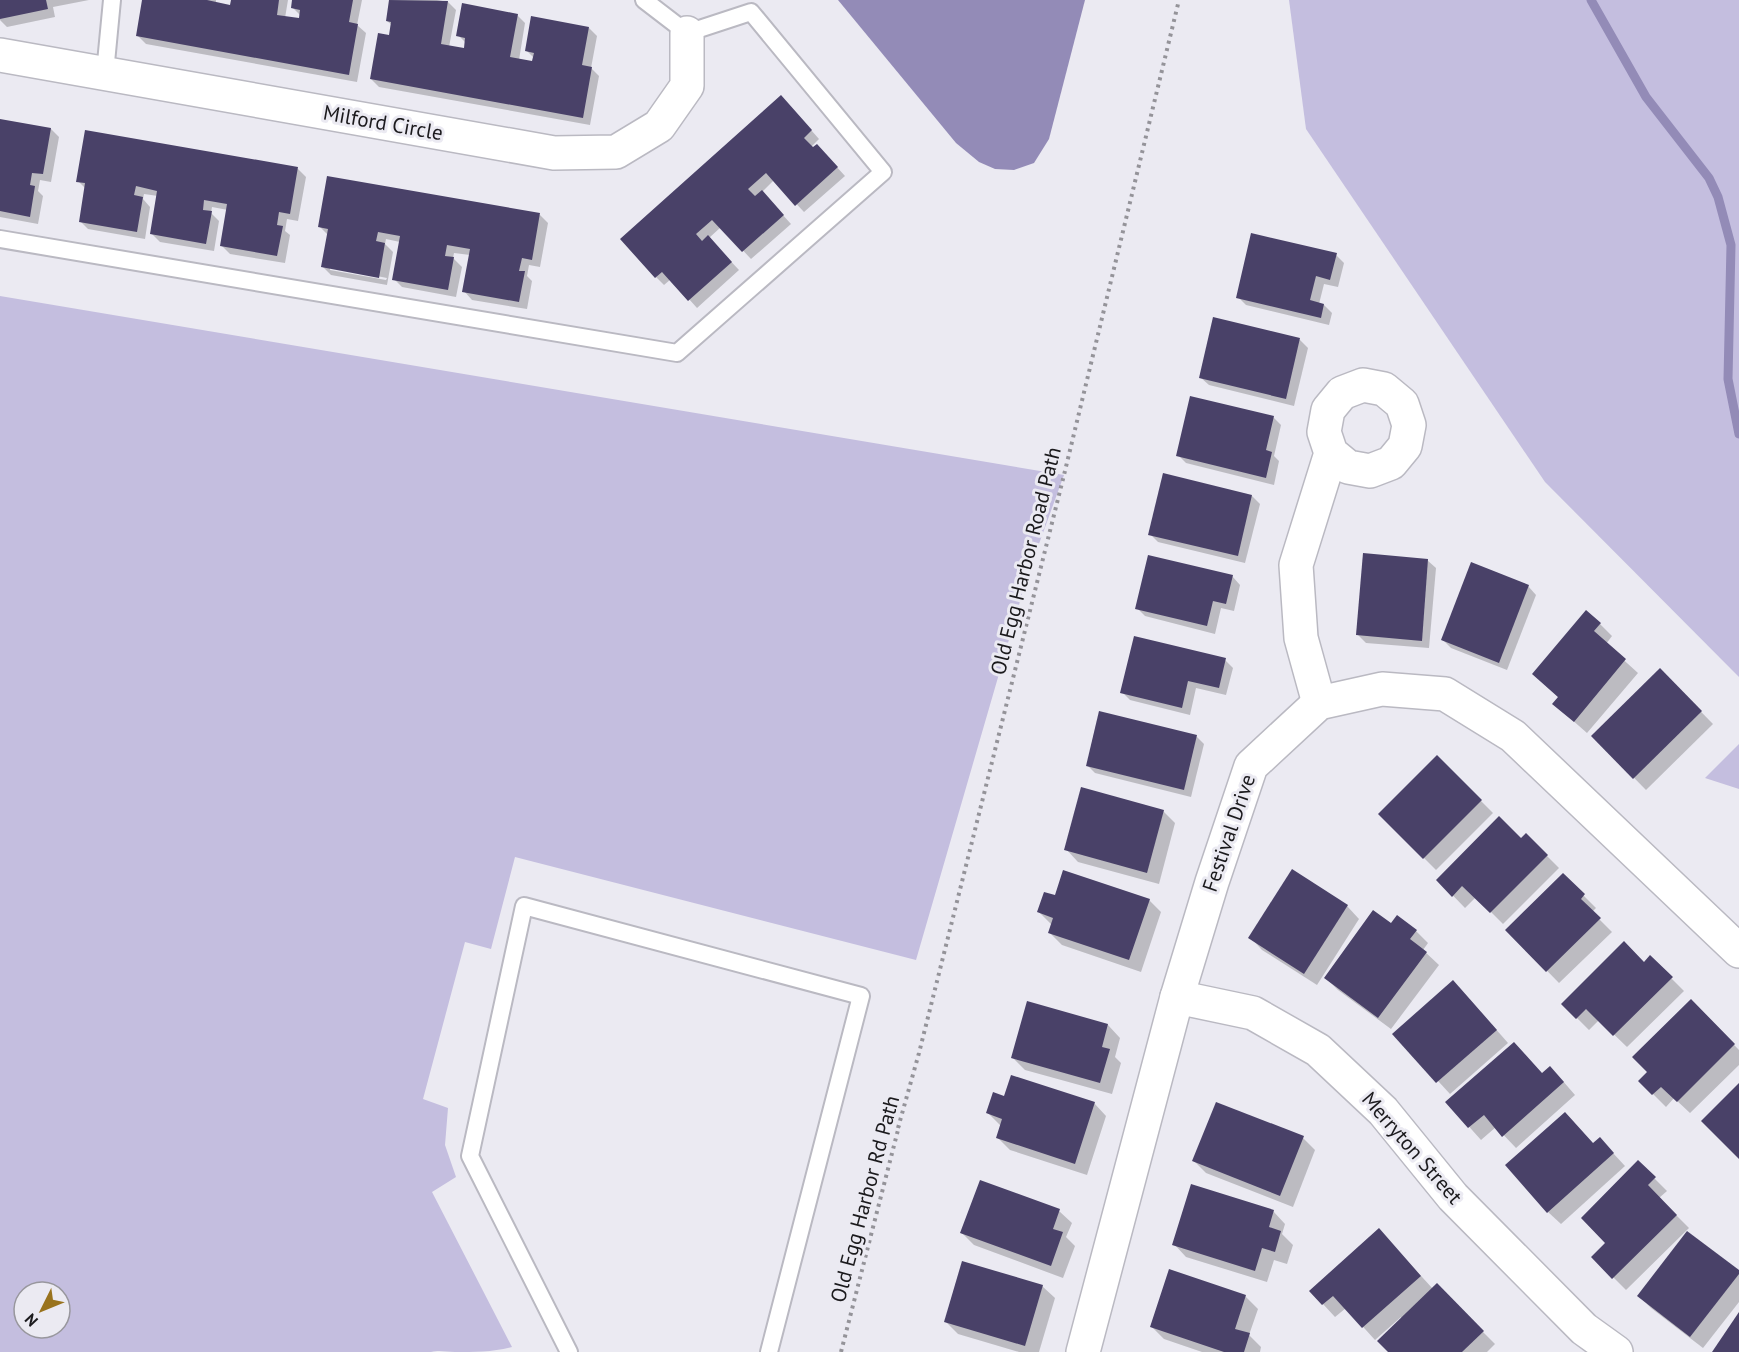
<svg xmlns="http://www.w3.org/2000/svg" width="1739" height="1352" viewBox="0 0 1739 1352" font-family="'PT Sans',sans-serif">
  <rect width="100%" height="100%" fill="#ebeaf2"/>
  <g fill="#c4bedf" fill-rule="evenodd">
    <path d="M1289,0H1739V677L1545,482L1306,129Z"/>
    <path d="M0,296L1064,475L1028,574L916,960L515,857L491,949L465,942L423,1099L448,1108L445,1145L456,1177L432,1192L512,1347C494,1352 474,1352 455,1352C446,1352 440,1350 431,1352H0ZM24,1292H60V1328H24Z"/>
    <path d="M1739,744V789L1705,778Z"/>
  </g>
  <path fill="#938bb7" d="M838,0H1085L1049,139L1034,163L1014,170L995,169L979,162L956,143Z"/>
  <g fill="#0003" fill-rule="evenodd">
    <path d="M0,0H89L53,7L55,17L7,27L0,20Z"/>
    <path d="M144,0H216V4L231,7V0H288L285,18L300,20L301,16L293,8L294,0H362L357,25L366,33L357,82L146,44L138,36Z"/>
    <path d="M391,0H437L448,2L456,10L449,47L465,49L466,43L458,35L517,15L525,23L519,60L534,63V58L526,50L589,28L597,36L591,68L599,76L590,125L379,87L371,79L390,36L392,25L387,21Z"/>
    <path d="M789,105L819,139L811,147L825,154L845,176L804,212L774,180L762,192L791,224L751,259L721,227L709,238L739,270L697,308L671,279L664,285L656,277Z"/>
    <path d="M0,121L51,129L59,137L51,182L40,180L38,191L43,196L38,224L0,217Z"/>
    <path d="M298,169L306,177L298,221L287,219L285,231L290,235L285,263L230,254L222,246L228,210L212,207L211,213L219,221L214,251L160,242L152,234L158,196L144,194L143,199L150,207L145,239L88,229L80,221L86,189L78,181Z"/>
    <path d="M540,215L548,223L540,267L529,265L527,276L532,281L527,309L472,300L464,291L470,255L454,253L453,258L462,267L456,297L402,287L394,279L400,242L386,239L385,244L393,252L387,285L331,275L323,267L328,235L320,227ZM330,267L387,278L386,280L330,270Z"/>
    <path d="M1336,255L1344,263L1338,287L1324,284L1319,304L1324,305L1332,313L1329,325L1246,305L1238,297Z"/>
    <path d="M1214,319L1300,340L1308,348L1294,406L1209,385L1200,377Z"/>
    <path d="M1273,417L1281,425L1274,456L1279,461L1274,485L1186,463L1178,455Z"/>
    <path d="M1252,496L1260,504L1245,563L1158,542L1150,534Z"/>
    <path d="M1427,560L1436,568L1429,648L1366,643L1358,635Z"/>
    <path d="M1232,576L1240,585L1234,611L1221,608L1215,634L1145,616L1137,608Z"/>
    <path d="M1528,586L1536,595L1507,670L1451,648L1443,640Z"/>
    <path d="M1600,624L1612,636L1606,644L1638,673L1587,733L1554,704L1559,698L1546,686Z"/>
    <path d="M1225,660L1233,668L1226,695L1196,688L1190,715L1130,700L1122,692Z"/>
    <path d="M1660,670L1713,724L1646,790L1593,736Z"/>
    <path d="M1196,736L1204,744L1191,797L1095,773L1087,765Z"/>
    <path d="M1437,757L1493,813L1436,870L1380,814Z"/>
    <path d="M1163,811L1175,823L1159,884L1078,862L1066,849Z"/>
    <path d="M1526,835L1559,868L1503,924L1476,897L1465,908L1438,880L1521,840Z"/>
    <path d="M1563,875L1596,908L1592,912L1612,932L1559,983L1507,930Z"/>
    <path d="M1149,900L1161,912L1141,972L1062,945L1050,933L1052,925L1039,912Z"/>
    <path d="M1347,906L1359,919L1317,985L1262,950L1250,937Z"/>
    <path d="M1391,925L1416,931L1428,943L1423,950L1439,965L1391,1029L1338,990L1326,978Z"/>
    <path d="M1650,957L1684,991L1627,1047L1599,1020L1589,1030L1563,1004L1644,964Z"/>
    <path d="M1465,994L1508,1043L1450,1094L1395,1034Z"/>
    <path d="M1691,1001L1739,1050V1065L1690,1113L1674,1098L1666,1107L1640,1081L1649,1072Z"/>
    <path d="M1028,1003L1108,1025L1120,1038L1115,1057L1121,1063L1112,1094L1025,1070L1013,1058Z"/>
    <path d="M1542,1075L1562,1080L1575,1095L1516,1148L1496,1127L1481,1140L1447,1102Z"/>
    <path d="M1005,1098L1094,1103L1106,1116L1087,1175L1010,1150L997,1137L1001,1126L988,1113Z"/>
    <path d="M1303,1138L1315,1150L1293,1207L1206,1173L1194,1161Z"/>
    <path d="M1594,1145L1612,1152L1625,1166L1561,1224L1548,1212Z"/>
    <path d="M1638,1162L1667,1191L1659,1198L1689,1228L1626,1290L1593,1257L1608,1243Z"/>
    <path d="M1059,1211L1072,1223L1066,1237L1075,1246L1063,1278L974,1245L962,1233Z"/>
    <path d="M1273,1211L1285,1224L1282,1234L1293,1245L1287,1264L1274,1260L1267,1282L1186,1257L1174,1244Z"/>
    <path d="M1391,1243L1433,1289L1437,1286L1495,1344L1487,1352H1390L1402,1319L1401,1317L1375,1340L1346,1308L1335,1317L1311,1291Z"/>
    <path d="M1739,1271V1302L1703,1348L1651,1308L1639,1296Z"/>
    <path d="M1042,1286L1055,1298L1039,1352H1019L958,1334L946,1322Z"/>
    <path d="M1245,1296L1258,1309L1249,1335L1261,1347L1260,1352H1202L1164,1339L1152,1327Z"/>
  </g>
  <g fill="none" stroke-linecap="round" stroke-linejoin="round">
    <path stroke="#938bb7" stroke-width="9" d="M1591,0L1646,97L1709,178L1718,197L1731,245L1728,379L1739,434"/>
  </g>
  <g fill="#494168">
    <path d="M0,0H46L48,9L0,19Z"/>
    <path d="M142,0H207L230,5L231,0H279L277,15L299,18L300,10L291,8L292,0H353L349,22L358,24L349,75L136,36Z"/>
    <path d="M389,0L448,1L441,44L464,48L465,38L456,36L462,3L518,14L510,57L532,61L534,53L525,51L531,16L589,27L582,65L592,67L583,118L370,79L378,33L389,35L391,22L386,21Z"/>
    <path d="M781,95L812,130L804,138L813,147L817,144L838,167L795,206L766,173L748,189L755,196L762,190L784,215L742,252L712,220L696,234L702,241L708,235L732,262L688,301L662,272L655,278L620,239Z"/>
    <path d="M0,119L51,128L43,174L32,173L30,185L35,186L30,217L0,211Z"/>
    <path d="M85,130L298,167L290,214L279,212L277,225L283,226L277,256L220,246L227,204L204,200L203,210L212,211L206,244L150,234L157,191L136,186L134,195L143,197L137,232L79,222L85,183L76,182Z"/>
    <path d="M327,176L540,213L532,260L522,258L519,271H525L519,302L462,292L470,249L447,245L445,256L454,257L448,290L392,280L400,236L378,232L376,241L385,243L379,278L321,267L328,229L318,227Z"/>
    <path d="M1251,233L1337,253L1330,280L1316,276L1310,300L1324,304L1321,318L1236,298Z"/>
    <path d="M1213,317L1300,338L1286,399L1199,378Z"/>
    <path d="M1190,396L1274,416L1266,450L1272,452L1266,478L1176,456Z"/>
    <path d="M1163,473L1252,495L1238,556L1148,535Z"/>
    <path d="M1363,553L1428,559L1422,641L1356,635Z"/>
    <path d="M1148,555L1233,575L1226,604L1213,601L1207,626L1135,609Z"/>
    <path d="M1471,562L1529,585L1499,663L1441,640Z"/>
    <path d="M1586,610L1601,623L1594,631L1626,659L1574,722L1552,704L1558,697L1532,674Z"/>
    <path d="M1134,636L1226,658L1219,688L1188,681L1182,708L1120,693Z"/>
    <path d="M1660,668L1702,711L1633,779L1591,736Z"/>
    <path d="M1099,711L1197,735L1184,790L1086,766Z"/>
    <path d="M1437,755L1482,800L1423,859L1378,814Z"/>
    <path d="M1081,787L1164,810L1147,873L1064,850Z"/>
    <path d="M1499,816L1521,838L1526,833L1548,855L1490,913L1462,886L1452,897L1436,880Z"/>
    <path d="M1292,869L1348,905L1304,974L1248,938Z"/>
    <path d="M1063,870L1150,899L1129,960L1048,933L1053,918L1037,912L1044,892L1055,895Z"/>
    <path d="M1563,873L1585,894L1581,899L1601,918L1546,972L1505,930Z"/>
    <path d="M1373,910L1391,923L1397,915L1417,930L1410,939L1427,952L1378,1018L1324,978Z"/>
    <path d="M1624,941L1644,962L1650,955L1673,977L1613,1036L1586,1009L1576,1019L1561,1004Z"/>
    <path d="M1453,980L1497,1030L1436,1083L1392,1034Z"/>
    <path d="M1691,999L1735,1044L1677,1102L1661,1087L1652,1095L1638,1081L1647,1072L1632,1057Z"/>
    <path d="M1027,1001L1108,1024L1102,1047L1110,1049L1100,1083L1011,1058Z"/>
    <path d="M1514,1042L1542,1073L1550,1066L1564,1082L1502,1137L1484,1115L1468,1128L1445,1102Z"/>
    <path d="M1011,1075L1095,1102L1075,1164L996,1138L1002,1119L986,1113L993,1092L1004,1096Z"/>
    <path d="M1739,1083V1159L1701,1121Z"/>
    <path d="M1216,1102L1304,1136L1280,1196L1192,1161Z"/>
    <path d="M1565,1112L1593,1143L1600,1137L1614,1153L1547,1213L1505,1165Z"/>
    <path d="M1638,1160L1656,1177L1648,1185L1677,1215L1612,1279L1591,1257L1605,1243L1581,1218Z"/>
    <path d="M980,1180L1060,1209L1053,1229L1063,1232L1051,1266L960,1233Z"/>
    <path d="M1191,1184L1274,1210L1269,1227L1281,1231L1275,1252L1262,1248L1255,1271L1172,1245Z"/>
    <path d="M1379,1228L1421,1276L1362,1328L1333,1296L1322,1305L1309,1291Z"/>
    <path d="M1687,1231L1739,1270V1274L1690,1337L1637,1296Z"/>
    <path d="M962,1261L1043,1285L1025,1346L944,1322Z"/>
    <path d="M1169,1269L1246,1295L1235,1329L1250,1333L1244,1352H1224L1150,1327Z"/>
    <path d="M1437,1283L1484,1331L1462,1352H1388L1377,1341Z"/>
    <path d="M1739,1312V1352H1712Z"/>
  </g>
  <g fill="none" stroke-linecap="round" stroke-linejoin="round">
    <g stroke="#bab9c2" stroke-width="20">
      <g id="service">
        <path d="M105,73L112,0"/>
        <path d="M0,239L677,353L883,172L751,12L687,33L644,0"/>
        <path d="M569,1352L470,1156L524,906L861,996L769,1352"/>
      </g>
    </g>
    <g stroke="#bab9c2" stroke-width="36">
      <g id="minor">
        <path d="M0,55L554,153L616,152L659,126L687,86V33"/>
        <path d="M1319,703L1301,638L1296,565L1331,453L1348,467L1370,471L1391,463L1405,446L1409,425L1402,404L1384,389L1363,385L1342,393L1328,410L1324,432L1331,453"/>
        <path d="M1177,997L1253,1013L1318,1050L1383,1111L1453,1197L1584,1329L1616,1352"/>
        <path d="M1083,1352L1177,997L1212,882L1251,766L1319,703L1382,689L1445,694L1513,736L1739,951"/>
      </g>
    </g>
    <g stroke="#949399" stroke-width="4" stroke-dasharray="3 4.5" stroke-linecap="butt">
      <path d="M898,1128L919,1053L1064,475L1179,0"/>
      <path d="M841,1352L899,1126"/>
    </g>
    <use href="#service" stroke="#fff" stroke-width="16"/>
    <use href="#minor" stroke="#fff" stroke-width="33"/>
  </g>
  <g text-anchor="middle" stroke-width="6" stroke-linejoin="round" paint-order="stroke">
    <g font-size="21" fill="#1b1a1d" stroke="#ebeaf2">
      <text transform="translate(383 123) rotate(10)" y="7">Milford Circle</text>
      <text transform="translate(1026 561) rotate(-76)" y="7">Old Egg Harbor Road Path</text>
      <text transform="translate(1229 833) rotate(-71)" y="7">Festival Drive</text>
      <text transform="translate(1412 1148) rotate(49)" y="7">Merryton Street</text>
      <text transform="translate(865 1199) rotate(-75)" y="7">Old Egg Harbor Rd Path</text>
    </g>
  </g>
  <g transform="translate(42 1310) rotate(227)"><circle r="28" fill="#ebeaf2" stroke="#98979d" stroke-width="1.5"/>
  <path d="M0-4.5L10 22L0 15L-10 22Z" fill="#99731e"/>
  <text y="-9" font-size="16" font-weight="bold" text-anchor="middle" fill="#1b1a1d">N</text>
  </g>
</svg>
